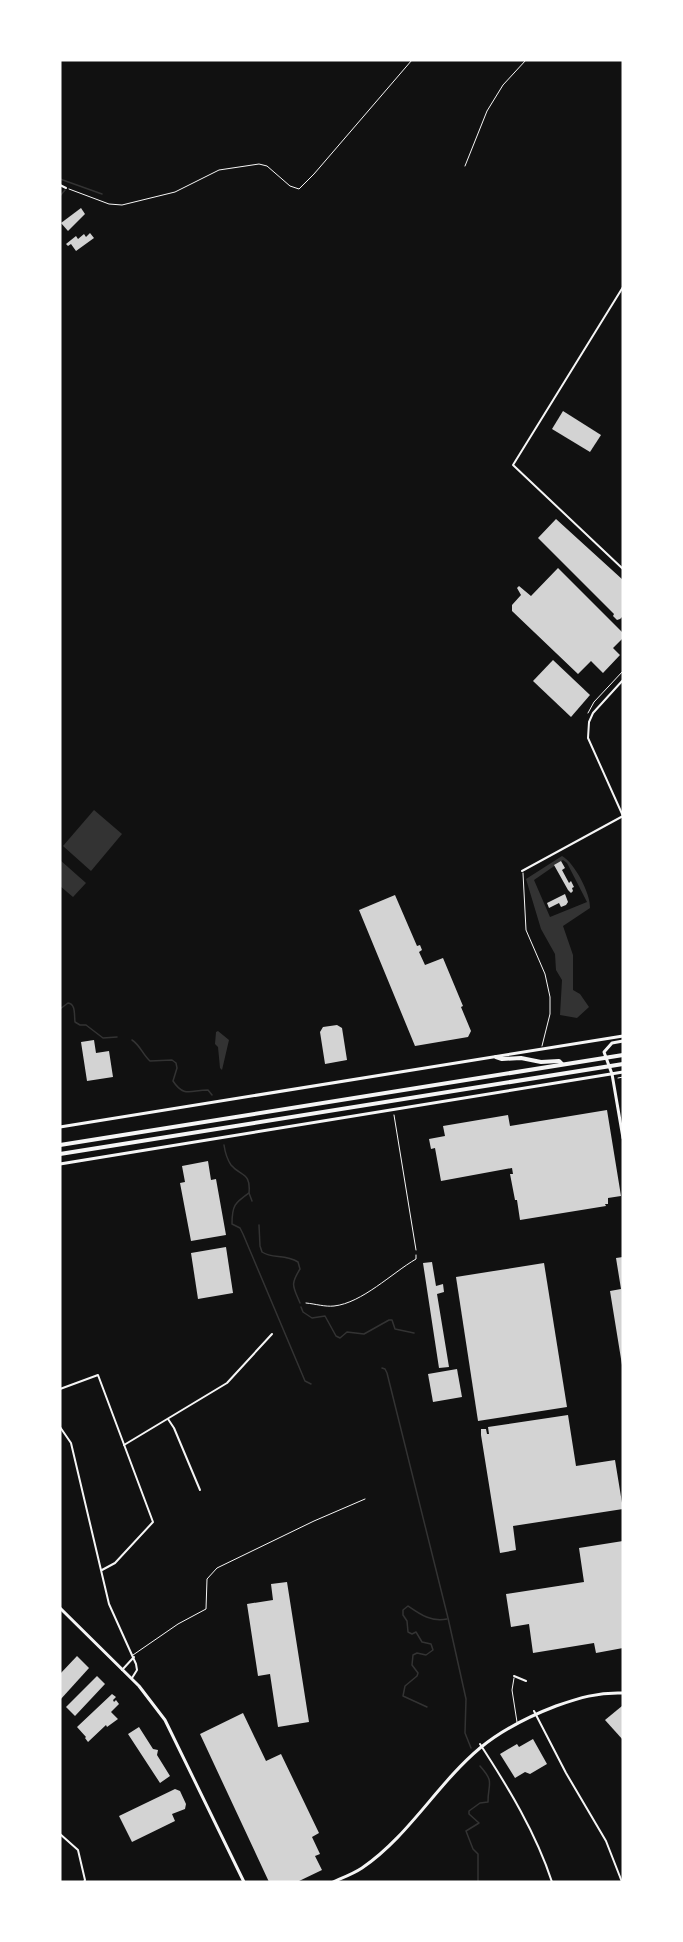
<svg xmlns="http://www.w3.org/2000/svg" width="683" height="1942" viewBox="0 0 683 1942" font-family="Rubik,sans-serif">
  <rect width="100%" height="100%" fill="#111"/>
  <g fill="#333" fill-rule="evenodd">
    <path d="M94,810L122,834L91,871L63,846Z"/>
    <path d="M562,856C574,862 591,894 590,908L563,926L573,955V990L580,994L589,1007L577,1018L560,1015L562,980L556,970L555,954L541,929L526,879ZM563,860L567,863L587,902L550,917L534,880Z"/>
    <path d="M60,860L86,883L73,897L60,886Z"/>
    <path d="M218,1031L229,1040L222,1070L220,1068L218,1047L215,1044L216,1032Z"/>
  </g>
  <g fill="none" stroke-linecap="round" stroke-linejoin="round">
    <g stroke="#333" stroke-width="1.5">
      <path d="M60,179L102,194"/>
      <path d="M60,196L65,190"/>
      <path d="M60,1009L68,1003C76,1004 74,1015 75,1022L80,1025H86L103,1038L117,1037"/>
      <path d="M132,1040C140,1045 143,1055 150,1061L172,1060L176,1063L177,1068L173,1081C184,1098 191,1090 208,1090L212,1095"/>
      <path d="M224,1145C225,1152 227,1159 231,1165C241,1177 251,1172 249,1193C235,1203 232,1205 232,1224L240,1228L243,1234L305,1381L311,1384"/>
      <path d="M249,1193L252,1201"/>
      <path d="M259,1225L260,1246L262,1252C272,1259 285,1254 298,1262L300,1269C290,1285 293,1286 300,1303"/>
      <path d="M301,1307L303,1312L312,1318L325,1316L336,1336L340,1338L347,1332L364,1334L389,1320H392L395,1329L414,1333"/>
      <path d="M382,1368L385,1369L387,1373L448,1618L466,1699L465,1733L471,1748"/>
      <path d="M427,1707L403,1696L405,1686L417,1676L418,1673L412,1665L413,1655L417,1653L426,1655L433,1650L431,1644L422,1642L416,1632L412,1634L408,1632L407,1621L403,1615V1610L408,1606C421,1615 431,1622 447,1619"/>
      <path d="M478,1882V1854L473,1849L466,1831L479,1823L469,1814V1811L480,1803L488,1802C488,1782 495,1783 480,1766"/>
    </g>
  </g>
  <g fill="#d3d3d3">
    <path d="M81,208L85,214L68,231L61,223Z"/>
    <path d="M90,233L94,238L76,251L71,244L68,246L66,244L76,236L78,239L84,234L86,237Z"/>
    <path d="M563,411L601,435L590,452L552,429Z"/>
    <path d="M556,519L623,580V616L620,619L617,620L613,616L614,614L538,538Z"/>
    <path d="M558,568L623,633V638L613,648L620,655L603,673L591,661L578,674L512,611V605L521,595L517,588L519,586L531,596Z"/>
    <path d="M553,660L590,695L571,717L533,681Z"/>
    <path d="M561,861L565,868L562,870L569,883L571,881L574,887L572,888L573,891L571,893L568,890L554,865Z"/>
    <path d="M565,894L568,902L566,905L561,907L559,903L549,908L547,903Z"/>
    <path d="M395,895L417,946L420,945L422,950L419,952L425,965L443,958L463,1006L461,1007L471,1031L468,1037L415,1046L359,910Z"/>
    <path d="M337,1025L342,1028L347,1060L325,1064L320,1032L323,1027Z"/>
    <path d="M94,1040L96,1053L109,1051L113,1077L87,1081L81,1042Z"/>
    <path d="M607,1110L621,1196L608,1198V1204H605L606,1206L520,1220L517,1200H515L510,1174H513L512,1168L441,1181L435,1148L431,1149L429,1139L445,1136L443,1126L508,1115L510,1126Z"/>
    <path d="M208,1161L211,1180L216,1179L226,1235L191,1241L180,1183L185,1182L182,1166Z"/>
    <path d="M226,1247L233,1293L198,1299L191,1253Z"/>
    <path d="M623,1257V1365H622L610,1291L621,1289L616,1258Z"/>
    <path d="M432,1262L436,1286L443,1284L444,1292L437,1294L449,1367L439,1368L423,1263Z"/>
    <path d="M544,1263L567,1407L478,1421L456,1277Z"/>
    <path d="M457,1369L462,1397L433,1402L428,1374Z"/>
    <path d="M568,1415L576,1466L615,1460L623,1509L513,1526L516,1550L500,1553L481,1435V1429H486L487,1434H489L488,1427Z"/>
    <path d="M623,1541V1648L596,1653L594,1643L533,1653L529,1624L511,1627L506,1594L584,1582L579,1548Z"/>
    <path d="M287,1582L309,1722L278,1727L270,1674L258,1676L247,1604L273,1600L271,1584Z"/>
    <path d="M77,1656L89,1668L60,1700V1674Z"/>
    <path d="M97,1676L105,1684L75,1716L66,1707Z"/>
    <path d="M112,1694L116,1697L113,1700L114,1702L116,1700L119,1704L111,1712L118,1719L107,1727L106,1725L88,1742L85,1738L86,1737L77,1727Z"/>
    <path d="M622,1706L623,1708V1740L605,1720Z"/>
    <path d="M243,1713L266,1761L281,1754L319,1833L312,1837L320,1854L315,1856L322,1870L297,1882H269L200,1734Z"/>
    <path d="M139,1727L153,1749L158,1750L157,1755L170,1776L160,1783L128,1734Z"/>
    <path d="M533,1739L547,1764L530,1774L525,1772L515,1778L500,1754L517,1744L519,1747Z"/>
    <path d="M175,1789L180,1791L186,1804L185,1809L172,1814L175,1821L132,1842L119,1816Z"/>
  </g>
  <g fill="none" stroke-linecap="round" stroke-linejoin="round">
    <g stroke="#f5f5f5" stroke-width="1">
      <path d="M465,166L487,111L503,85L526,60"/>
      <path d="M588,713L594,702L623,671"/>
      <path d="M618,1078L623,1077"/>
      <path d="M394,1115L416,1250"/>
    </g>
    <g stroke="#f5f5f5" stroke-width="1">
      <path d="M69,189L109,204L122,205L175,192L219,170L259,164L267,166L290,186L299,189L314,174L412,60"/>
      <path d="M523,873L526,930L545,974L550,997V1014L542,1046"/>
      <path d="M306,1303C316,1304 325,1307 334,1306C362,1303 392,1273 416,1259V1255"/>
      <path d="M133,1655L178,1624L206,1609L207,1579L217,1568L314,1521L365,1499"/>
      <path d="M514,1678L512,1690L517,1722"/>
    </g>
    <g stroke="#f5f5f5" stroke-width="2">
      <path d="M60,185L66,188"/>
      <path d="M623,287L513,465L623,569"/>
      <path d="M623,680L593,713L589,722L588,738L623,816"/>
      <path d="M522,871L623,816"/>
      <path d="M60,1389L98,1375L153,1522L115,1563L102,1570"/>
      <path d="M168,1419L174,1428L200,1490"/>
      <path d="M60,1427L71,1443L109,1604L136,1664L137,1670L132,1678"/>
      <path d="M124,1445L227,1383L272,1334"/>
      <path d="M122,1670L134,1657"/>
      <path d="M514,1676L526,1681"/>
      <path d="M534,1711L566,1773L606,1841L622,1882"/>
      <path d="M480,1744C508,1787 536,1833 552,1882"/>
      <path d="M60,1834L78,1850L85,1880L84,1882"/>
    </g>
    <g stroke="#f5f5f5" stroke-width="3">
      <path d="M612,1074L623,1138"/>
      <path d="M60,1608L139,1686L165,1720L244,1882"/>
      <path d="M333,1882C342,1878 353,1874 362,1868C409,1836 437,1784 480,1748C503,1729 530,1716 556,1706C579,1698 598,1692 623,1693"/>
    </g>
    <g stroke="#f5f5f5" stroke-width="3">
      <path d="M612,1074L604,1052L612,1043L623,1041"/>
      <path d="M60,1127L623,1036"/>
      <path d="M60,1164L623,1072"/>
    </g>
    <g stroke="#f5f5f5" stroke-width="4">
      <path d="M496,1057L502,1059L521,1058L541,1062L559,1061L562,1064"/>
      <path d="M60,1145L623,1055"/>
      <path d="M60,1154L623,1064"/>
    </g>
  </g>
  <rect width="683" height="1942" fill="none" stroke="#ffffff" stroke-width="123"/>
</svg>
